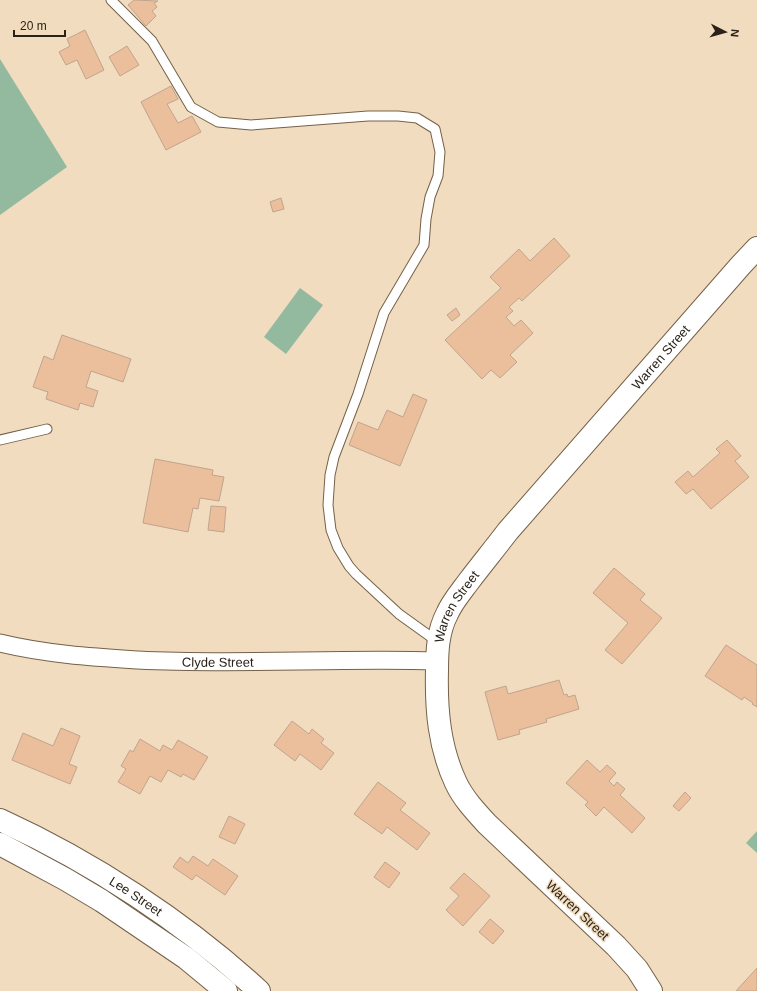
<svg xmlns="http://www.w3.org/2000/svg" width="757" height="991" viewBox="0 0 757 991" font-family="Arial,sans-serif">
  <rect width="100%" height="100%" fill="#f1dcbf"/>
  <g fill="#93ba9e">
    <path d="M0,59L67,167L0,215Z"/>
    <path d="M300,288L323,305L286,354L264,337Z"/>
    <path d="M757,831V853L746,843Z"/>
  </g>
  <g fill="#ebbf9c" stroke="#c0a48e">
    <path d="M134,0L158,1L154,3L157,7L152,11L156,16L146,26L128,5Z"/>
    <path d="M85,30L104,70L86,79L77,60L66,65L59,52L70,46L67,39Z"/>
    <path d="M127,46L139,65L120,76L109,57Z"/>
    <path d="M171,86L178,99L167,104L178,123L192,116L201,132L166,150L141,102Z"/>
    <path d="M281,198L284,209L273,212L270,202Z"/>
    <path d="M554,238L570,256L522,301L519,298L509,307L513,311L506,317L514,326L521,320L533,333L510,355L517,362L500,378L491,370L482,379L445,340L501,288L490,277L519,249L530,261Z"/>
    <path d="M456,308L460,315L452,321L447,315Z"/>
    <path d="M62,335L131,359L123,382L91,371L86,387L98,391L93,407L80,403L78,410L46,399L48,392L33,387L44,356L53,360Z"/>
    <path d="M413,394L427,400L400,466L349,445L358,422L378,430L387,410L403,417Z"/>
    <path d="M727,440L741,456L735,461L749,477L711,509L693,489L686,494L675,482L688,471L693,477L720,453L716,449Z"/>
    <path d="M155,459L213,470L212,475L224,477L219,501L200,498L198,509L193,508L188,532L143,523Z"/>
    <path d="M211,506L226,507L224,532L208,530Z"/>
    <path d="M614,568L645,594L640,600L662,618L622,664L605,650L628,623L593,593Z"/>
    <path d="M726,645L757,665V707L752,704L753,703L744,697L742,700L705,676Z"/>
    <path d="M559,680L564,695L567,694L568,697L575,695L579,709L546,719L547,722L519,730L520,734L498,740L485,692L506,686L508,694Z"/>
    <path d="M292,721L309,734L312,729L324,739L321,743L334,753L321,770L300,754L295,761L274,745Z"/>
    <path d="M61,728L80,736L69,764L77,767L70,784L12,760L23,733L53,746Z"/>
    <path d="M140,739L160,751L163,745L172,750L178,740L208,757L194,780L183,774L181,777L168,770L161,782L150,776L140,794L118,782L126,769L121,766L130,750L133,752Z"/>
    <path d="M587,760L600,772L607,765L616,773L609,781L614,786L617,782L625,789L620,795L645,818L632,833L604,807L596,816L585,805L588,802L566,783Z"/>
    <path d="M378,782L406,803L400,810L430,833L417,850L387,827L382,834L354,814Z"/>
    <path d="M685,792L691,798L679,811L673,806Z"/>
    <path d="M229,816L245,824L235,844L219,837Z"/>
    <path d="M193,856L208,866L213,859L238,876L225,895L196,875L192,880L173,867L180,857L188,863Z"/>
    <path d="M385,862L400,873L389,888L374,877Z"/>
    <path d="M464,873L490,896L463,926L446,910L459,896L450,888Z"/>
    <path d="M490,919L504,931L493,944L479,932Z"/>
    <path d="M757,968V991H736Z"/>
  </g>
  <g fill="none" stroke-linecap="round" stroke-linejoin="round">
    <g stroke="#746148" stroke-width="11">
      <g id="lane">
        <path d="M111,0L152,41L191,107L218,122L251,125L368,116H398L417,118L435,129L440,152L438,176L430,197L426,219L424,245L384,313L358,394L334,457L330,475L328,505L331,530L338,548L349,566L356,574L399,614L438,642"/>
        <path d="M0,440L47,429"/>
      </g>
    </g>
    <g stroke="#746148" stroke-width="19">
      <g id="street">
        <path id="s1" d="M0,643C45,654 92,657 138,660C237,665 337,658 437,661"/>
      </g>
    </g>
    <g stroke="#746148" stroke-width="24">
      <g id="secondary">
        <path id="s2" d="M0,820C92,862 184,922 259,991"/>
        <path d="M0,844L65,879L102,901L186,958L226,991"/>
        <path id="s3" d="M651,991L637,969L616,946L487,824C475,811 463,798 456,783C439,747 436,709 437,670C437,651 438,631 447,614C452,602 461,592 469,581C482,564 495,548 508,531L741,265L757,248"/>
      </g>
    </g>
    <use href="#lane" stroke="#fff" stroke-width="9"/>
    <use href="#street" stroke="#fff" stroke-width="17"/>
    <use href="#secondary" stroke="#fff" stroke-width="22"/>
  </g>
  <g text-anchor="middle" stroke-width="3" stroke-linejoin="round" paint-order="stroke">
    <g font-size="13" fill="#2a2218" stroke="#f1dcbf">
      <text dy="5" stroke="none"><textPath href="#s3" startOffset="794">Warren Street</textPath></text>
      <text dy="5" stroke="none"><textPath href="#s3" startOffset="470">Warren Street</textPath></text>
      <text dy="5" stroke="none"><textPath href="#s1" startOffset="219">Clyde Street</textPath></text>
      <text dy="5" stroke="none"><textPath href="#s2" startOffset="156">Lee Street</textPath></text>
      <text transform="translate(578 910) rotate(43)" y="5">Warren Street</text>
    </g>
  </g>
  <g transform="translate(725 32) rotate(96)" stroke="#f1dcbf" stroke-width="3" paint-order="stroke">
  <path d="M0-3L7 15L0 10L-7 15Z" fill="#2a2218"/>
  <text y="-6" font-size="11" font-weight="bold" text-anchor="middle" fill="#2a2218">N</text>
  </g>
  <path d="M14 30v6h51v-6" fill="none" stroke="#2a2218" stroke-width="2"/>
  <text x="20" y="30" font-size="12" fill="#2a2218" stroke="#f1dcbf" stroke-width="3" paint-order="stroke">20 m</text>
</svg>
